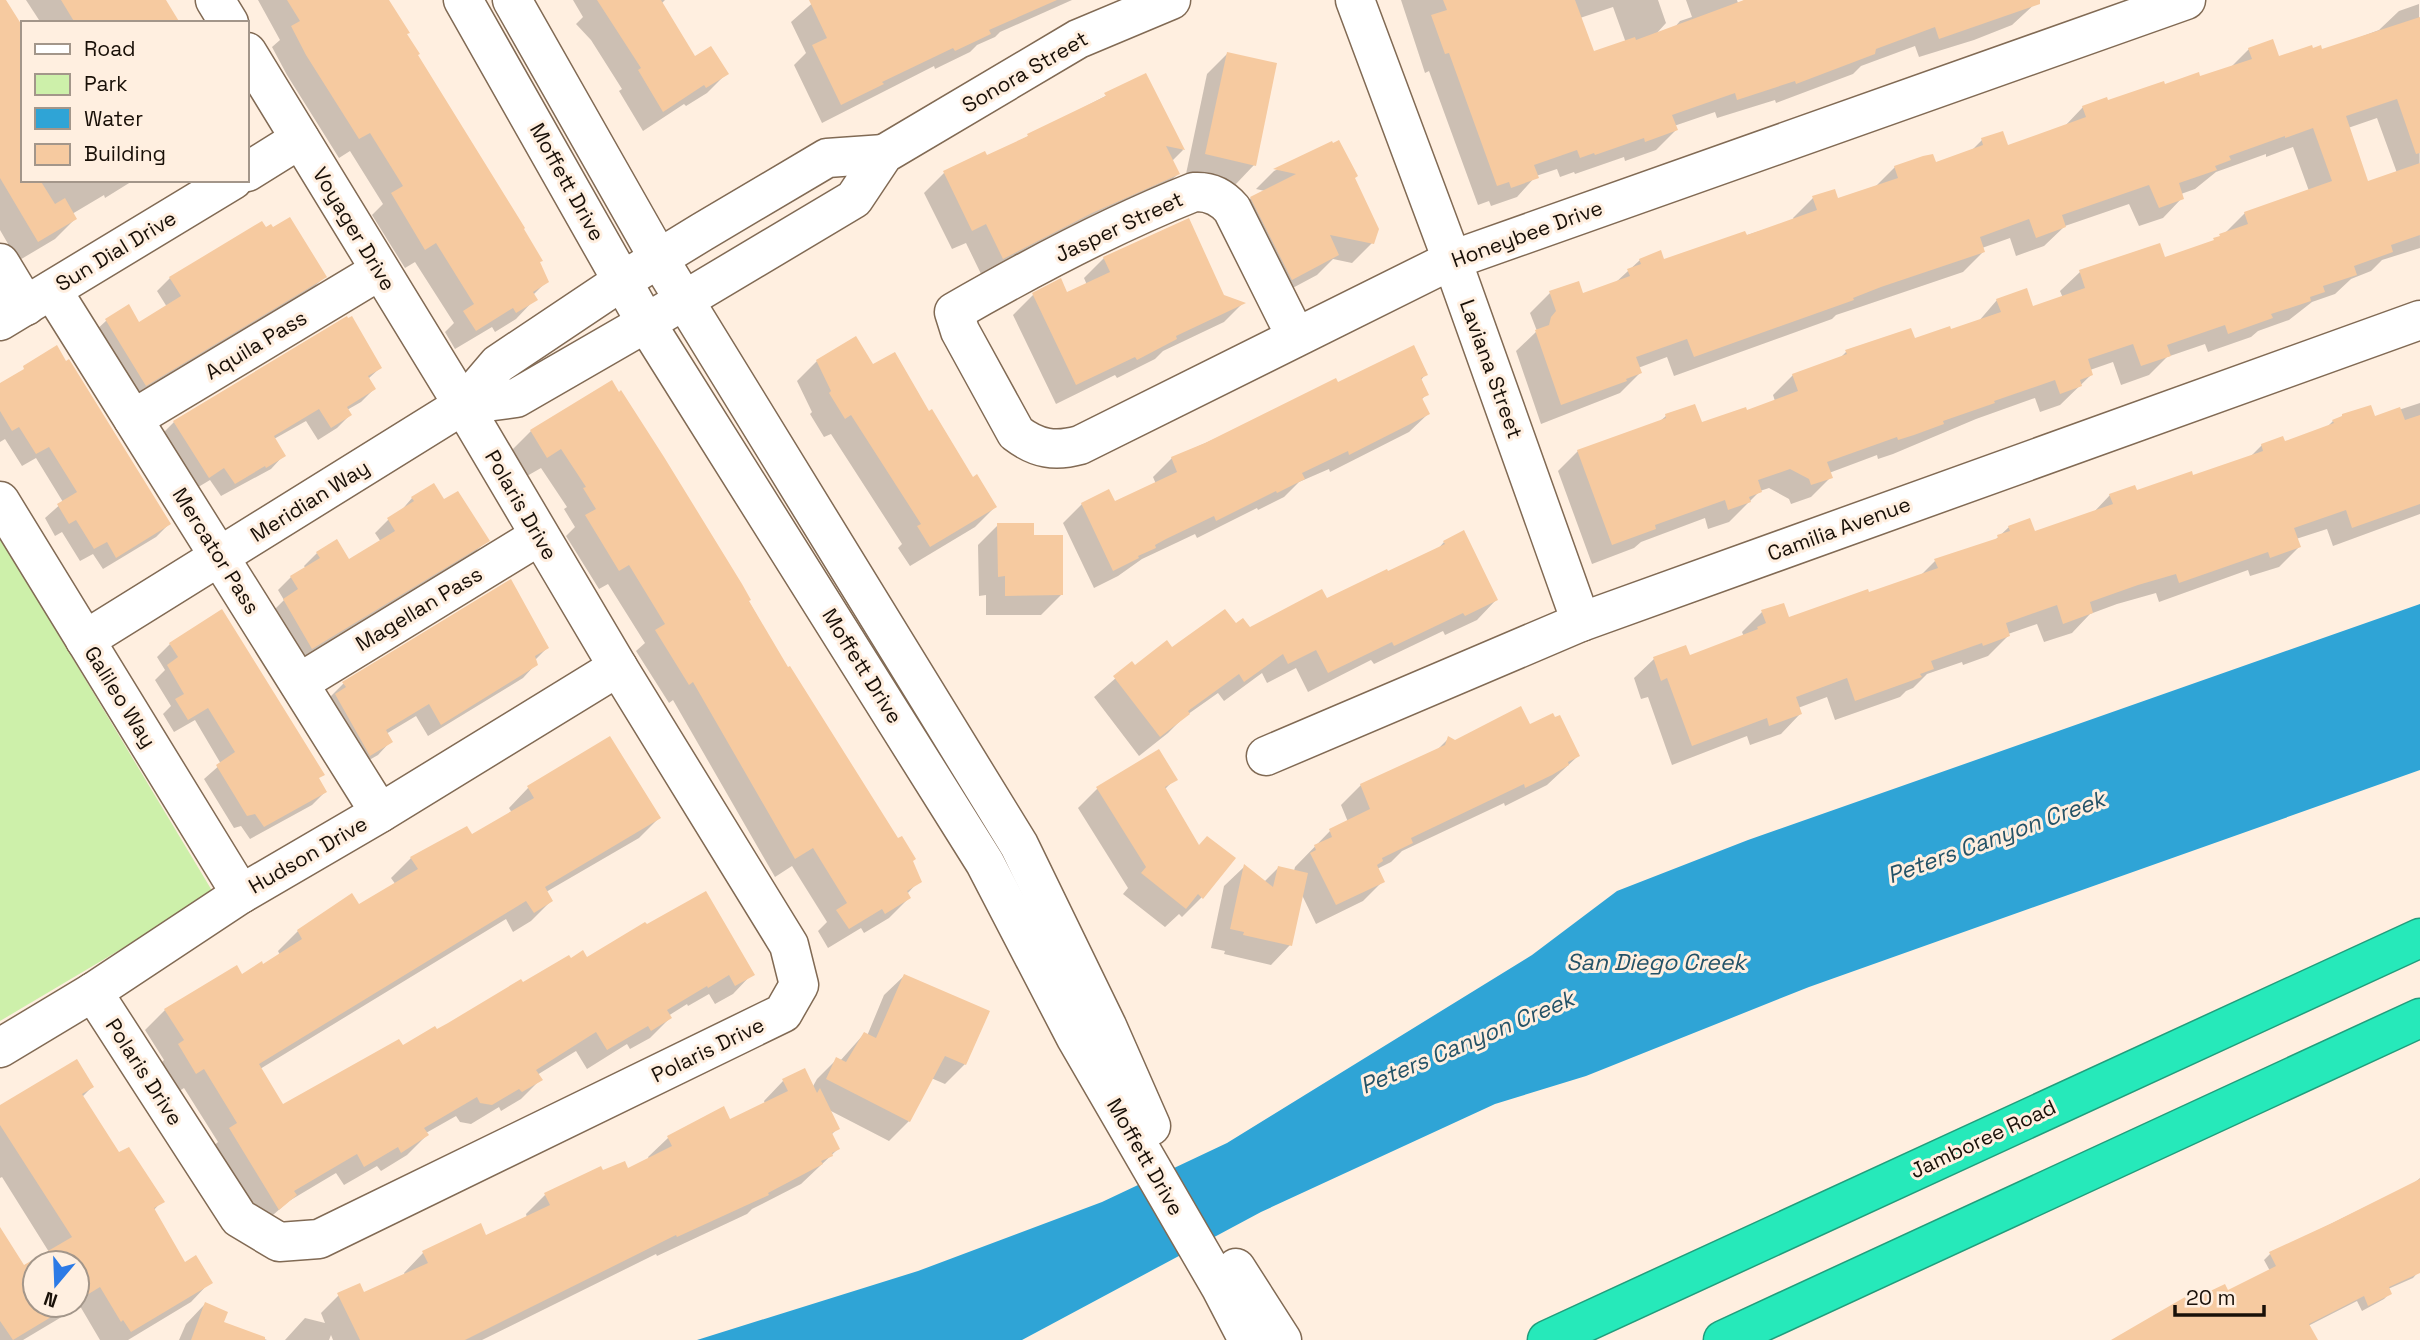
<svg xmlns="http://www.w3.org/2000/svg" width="2420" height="1340" viewBox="0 0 2420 1340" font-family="'Space Grotesk',sans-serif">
  <rect width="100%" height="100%" fill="#ffefe0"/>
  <path fill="#cdf0aa" d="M0,537L214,894L0,1021Z"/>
  <path fill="#2fa4d6" d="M2420,604V770L1809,987L1586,1076L1495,1104L1261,1212L1022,1340H697L918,1271L1102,1202L1227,1143L1532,955L1617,891L1748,840Z"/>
  <g fill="#0003" fill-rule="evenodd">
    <path d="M0,0H4L23,180H134L105,198L104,195L72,214L75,219L55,239L18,261L0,230Z"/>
    <path d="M26,0H164L168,23H41Z"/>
    <path d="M258,0H385L538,263L546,282L533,295L535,299L516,319L495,332L492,327L455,349L445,332L454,323L415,262L405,268L372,215L383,204L350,151L339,158L287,75L272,47L280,40Z"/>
    <path d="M573,0H665L661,4L695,58L727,73L707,93L686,106L684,104L643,131L619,91L622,89L591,40L576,24L583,17Z"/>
    <path d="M816,0H1072L1000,32L995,37L977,45L970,52L935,69L934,66L822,123L794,65L806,53L791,22Z"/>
    <path d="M1401,0H1658L1666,23L1656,34L1674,28L1680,21L1692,17L1686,0H1737L1738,3L1745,0H2039L2012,25L1974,40L1919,57L1915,46L1861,66L1853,74L1776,103L1775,100L1717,118L1715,112L1674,126L1676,130L1656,150L1625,161L1624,157L1575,174L1574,172L1560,177L1557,169L1536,176L1517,197L1491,206L1489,201L1478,205L1429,71L1425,73ZM1613,7L1626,43L1593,54L1580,18Z"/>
    <path d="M2419,4L2420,248L2382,260L2371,271L2351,279L2335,294L2312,302L2289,320L2258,331L2251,337L2208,352L2205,344L2167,357L2149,375L2121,385L2113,362L2090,370L2091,375L2060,405L2040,412L2035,398L1976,419L1893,454L1878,459L1877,455L1829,473L1831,477L1811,497L1791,504L1789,499L1769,488L1760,491L1729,522L1708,529L1705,518L1641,542L1634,548L1592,564L1558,471L1578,451L1659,422L1666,416L1701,424L1745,412L1775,401L1773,395L1793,375L1839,359L1846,352L1914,341L1950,332L1978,322L1997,300L2032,309L2063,298L2060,291L2080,272L2164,260L2211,243L2225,233L2245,213L2309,191L2293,147L2266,157V154L2216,172L2195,189L2181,194L2182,198L2163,218L2139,226L2129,204L2065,226L2044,246L2016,256L2010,238L1982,248L1983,252L1963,272L1860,307L1836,315L1832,319L1674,376L1667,357L1638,368L1640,373L1620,393L1541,424L1516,351L1537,331L1530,313L1550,293L1582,295L1615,283L1640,260L1663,262L1794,220L1793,218L1813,198L1837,200L1875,187L1895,167L1935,164L1971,151L1982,140L2007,147L2064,127L2083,107L2199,78L2231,67L2249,49L2278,58L2321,52L2379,30L2399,11ZM2377,118L2397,173L2367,183L2348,128Z"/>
    <path d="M1227,54L1254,165L1235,185L1186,174L1207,74Z"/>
    <path d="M1146,75L1183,150L1172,161L1178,174L1158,193L983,278L966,243L952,249L924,193L944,173L986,158Z"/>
    <path d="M1331,143L1353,178L1372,243L1352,263L1333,259L1317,275L1272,299L1231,218L1251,198L1265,191L1256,189L1274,171Z"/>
    <path d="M1104,258L1242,304L1224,322L1163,351L1155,359L1117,378L1115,375L1056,404L1013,315L1033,295L1066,294L1087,285L1084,278Z"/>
    <path d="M324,277L311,290L132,398L93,333L107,320L139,324L167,307L157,291L170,278Z"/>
    <path d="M856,339L872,367L928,413L972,479L995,507L975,527L910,566L898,548L902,544L831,434L824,437L810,414L812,412L797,381L817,361Z"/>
    <path d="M380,368L368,379L374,389L361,402L347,410L350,415L337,428L318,440L306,421L274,439L284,455L271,469L221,496L210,480L195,489L161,435L174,422Z"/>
    <path d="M1426,374L1420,381L1427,394L1421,400L1428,414L1409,432L1330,472L1329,469L1299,482L1284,497L1258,510L1257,508L1197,538L1195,534L1142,559L1118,576L1094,588L1063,523L1082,504L1114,503L1156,484L1153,477L1172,458L1337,384Z"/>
    <path d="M611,382L748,600L788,670L911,862L919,881L907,894L909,898L889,918L864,933L861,928L828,948L818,931L827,922L792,866L775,877L673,700L669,703L636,651L645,643L608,584L599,589L566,536L575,527L564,509L567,507L541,468L527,476L511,451L531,431Z"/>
    <path d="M0,385L169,524L156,537L103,569L93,554L80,561L62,532L55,536L45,518L63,502L36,458L22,466L5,439L0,442Z"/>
    <path d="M2420,403V514L2333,546L2327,529L2296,539L2299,547L2279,567L2250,576L2248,570L2159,602L2156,593L2117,604L2090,614L2072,633L2044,642L2037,624L2008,634V636L1988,656L1963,665L1962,662L1927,674L1913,688L1906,691L1900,697L1835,720L1827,697L1798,708L1800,714L1781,734L1750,745L1747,736L1672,765L1648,697L1641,699L1634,678L1654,659L1685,647L1689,657L1744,637L1742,632L1762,612L1788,619L1868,595L1920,576L1935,561L1994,541L2009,527L2034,533L2093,513L2110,495L2136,492L2192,478L2249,458L2262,445L2284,444L2327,427L2333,421L2374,418Z"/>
    <path d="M412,498L444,501L487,540L474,553L299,661L271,613L284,600L278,590L291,577L306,569L304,566L317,553L349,561L381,542L375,533L388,520L400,512Z"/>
    <path d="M998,525L1032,537L1061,595L1041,615H986V595L979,596L978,545Z"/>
    <path d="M1444,542L1496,600L1477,620L1445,635L1443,631L1374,664L1371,660L1308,692L1296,668L1267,683L1262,673L1224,701L1218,693L1184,717L1168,733L1139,756L1094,697L1132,664L1134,667L1172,650L1236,626L1249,630L1326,600L1437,550Z"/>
    <path d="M510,581L547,648L535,660L536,664L523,678L428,736L416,716L386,734L391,741L378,755L357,767L323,709L332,700L330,697L343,684Z"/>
    <path d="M170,644L325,792L312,805L250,839L241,826L234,828L204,779L221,764L195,720L174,732L163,714L171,706L155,680L165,670L157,657Z"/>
    <path d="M1529,726L1578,756L1547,785L1505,806L1504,803L1402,851L1391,862L1377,869L1383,881L1363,901L1316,924L1302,895L1290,945L1271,965L1224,954L1225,951L1211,948L1224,886L1244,867L1264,882L1278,868L1294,871L1295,867L1330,831L1348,822L1341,805L1361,785L1436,751L1449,738L1455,742Z"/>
    <path d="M1175,779L1164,790L1202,897L1182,917L1179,914L1165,927L1123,894L1128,888L1078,808L1098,788Z"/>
    <path d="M528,788L659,818L639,838L546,892L551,901L531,921L513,932L506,919L260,1069L282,1106L436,1031L571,960L586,959L752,974L733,994L715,1004L709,994L688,1006L687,1004L668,1016L670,1018L650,1038L630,1049L627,1044L587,1069L576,1051L537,1075L540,1080L521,1099L501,1111L499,1107L471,1124L460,1122L456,1116L426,1133L427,1135L407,1155L381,1171L377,1166L344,1185L336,1173L289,1201L258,1228L210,1149L218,1142L184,1088L176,1093L159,1065L164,1060L145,1030L165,1010L262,966L280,955L278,951L298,931L358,907L396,885L391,878L411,858L471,836L512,813L509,808Z"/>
    <path d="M904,976L965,1064L945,1084L931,1078L909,1121L889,1141L829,1110L838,1128L831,1135L838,1149L801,1184L752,1209L747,1214L657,1256L656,1254L482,1340H333L331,1335L329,1340H285L305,1318L325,1323L321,1313L341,1293L363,1295L405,1275L404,1273L423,1253L486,1237L527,1218L526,1214L545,1195L603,1173L628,1170L649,1159L648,1157L668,1138L729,1121L765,1104L764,1101L783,1081L812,1088L817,1079L837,1059L840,1061L864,1034L867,1036L884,995Z"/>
    <path d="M92,1087L82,1097L118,1155L162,1201L153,1211L184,1265L210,1282L191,1302L128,1340H100L80,1306L23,1340H0V1230L24,1268L49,1252L2,1177L0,1178V1107ZM35,1263H77V1305H35Z"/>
    <path d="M2420,1178V1270L2413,1278L2388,1289L2390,1293L2384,1299L2362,1311L2357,1301L2308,1326L2307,1340H2115L2187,1304L2227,1293L2270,1271L2264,1260L2270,1254L2414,1183Z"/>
    <path d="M205,1304L222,1323L267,1340H179L186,1324Z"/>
  </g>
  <g fill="#f6caa0">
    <path d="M0,0H6L23,27V180H40L55,204L65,198L77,219L38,242L0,178Z"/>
    <path d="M61,0H166L180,23H75Z"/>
    <path d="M287,0H389L410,33L407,34L420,54L418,55L525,228L524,229L543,261L540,262L549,282L533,292L538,300L516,313L513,308L476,331L463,311L474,304L436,243L425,250L391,193L403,186L370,133L359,139L306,55L291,26L300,21Z"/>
    <path d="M597,0H661L695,56L711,46L729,74L706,88L704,85L663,112L638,70L641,68Z"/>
    <path d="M809,0H1057L989,30L991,34L955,51L953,48L882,82L884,84L841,105L812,45L827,38Z"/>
    <path d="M1443,0H1575L1594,51L1635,37L1636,40L1744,0H2040V4L1939,39L1935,27L1876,49L1875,54L1796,84L1795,81L1737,100L1735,93L1672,115L1678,130L1645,142L1644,138L1595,155L1594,153L1580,158L1577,150L1534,165L1539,178L1511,188L1509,182L1497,186L1449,53L1445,54L1431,15L1447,10Z"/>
    <path d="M2420,17V153L2416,154L2397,99L2346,116L2368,181L2420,163V235L2391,245L2393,252L2354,266L2357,275L2323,286L2325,292L2310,297L2311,301L2271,314L2273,318L2228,334L2225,325L2167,345L2171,356L2141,366L2133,344L2088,359L2093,375L2080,380L2082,386L2060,394L2055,380L1994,401L1995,403L1943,421L1944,424L1914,435L1898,440L1897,437L1827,462L1833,478L1811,485L1809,479L1790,469L1758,480L1762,492L1749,497L1751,502L1728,510L1725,500L1655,525L1656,529L1612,545L1577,450L1666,418L1665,414L1695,404L1702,422L1746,407L1747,410L1798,391L1792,374L1847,354L1845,350L1911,328L1915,338L1950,326L1951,329L2001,312L1996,299L2027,288L2033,306L2085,288L2079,270L2160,243L2165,257L2214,240L2213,238L2220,236L2219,234L2248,224L2244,212L2332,181L2313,128L2285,138V136L2229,156L2231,160L2215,166L2217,170L2179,183L2184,199L2159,208L2149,185L2062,215L2066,227L2036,238L2029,219L1980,237L1985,252L1881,287L1853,298L1854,300L1694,357L1687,339L1636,357L1642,373L1626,379L1627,381L1561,405L1535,330L1549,325L1551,317L1556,311L1549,291L1579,281L1583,293L1630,276L1627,269L1641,264L1639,259L1661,250L1664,259L1745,231L1747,235L1817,210L1812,196L1835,189L1838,198L1898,178L1894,166L1923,156L1933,154L1936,162L1983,145L1981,138L2003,131L2008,145L2086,117L2082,106L2107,97L2108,100L2164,81L2165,84L2199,72L2200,76L2252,59L2248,48L2273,39L2279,56L2312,45L2313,48L2321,45L2322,49Z"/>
    <path d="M1227,52L1277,63L1256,166L1205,154Z"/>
    <path d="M1146,73L1185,150L1166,146L1180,174L1092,213L1003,259L986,224L972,231L943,171L985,151L987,155L1028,136L1027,134L1106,96L1104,93Z"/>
    <path d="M1339,140L1358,176L1355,178L1379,229L1374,244L1330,235L1339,255L1292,280L1250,197L1296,174L1273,169L1332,141L1333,143Z"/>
    <path d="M290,217L327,277L146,386L105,319L129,304L139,322L181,296L169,277L262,221L266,227L271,224L273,227Z"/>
    <path d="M1189,218L1224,295L1246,303L1176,336L1177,339L1137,360L1135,357L1076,385L1032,293L1061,278L1067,292L1110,272L1103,257Z"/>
    <path d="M347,316L348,318L352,316L382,368L368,376L376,389L347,407L352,415L331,428L319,409L274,436L286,456L266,468L265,466L235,484L224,468L209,478L173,421Z"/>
    <path d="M856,336L873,364L895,352L929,411L932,409L973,477L977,474L997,507L930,547L917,526L921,524L851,415L845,419L829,393L831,391L816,360Z"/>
    <path d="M57,345L66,361L69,359L171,524L116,558L107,542L94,549L76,520L69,524L57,504L77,492L49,447L36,454L19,427L12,431L0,411V383L24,369L23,366Z"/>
    <path d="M1414,345L1428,375L1421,378L1429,395L1422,398L1430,414L1349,455L1348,451L1302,473L1305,479L1277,493L1276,491L1216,521L1214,516L1166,539L1155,545L1156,548L1138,556L1139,558L1113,571L1081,503L1109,489L1115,501L1177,472L1171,457L1205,443L1336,378L1338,382Z"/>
    <path d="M612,380L619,392L621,390L664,457L742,584L751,600L749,601L788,667L790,666L898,838L902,836L916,859L913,861L922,882L907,891L911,898L885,914L882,909L849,929L836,910L847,903L813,848L795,859L693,682L689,685L655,630L665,624L629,565L619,571L585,515L596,509L583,488L586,487L561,449L547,458L530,430Z"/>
    <path d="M2371,405L2375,416L2400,407L2405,420L2420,415V504L2352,528L2346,510L2294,528L2301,547L2270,558L2268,552L2179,583L2176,574L2138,585L2090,602L2093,613L2063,624L2057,605L2006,623L2010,636L1983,646L1982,643L1931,661L1934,669L1920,674L1922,677L1855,701L1847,678L1796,697L1802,714L1769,726L1767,718L1692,746L1667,678L1661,681L1653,657L1686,645L1690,655L1758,629L1757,627L1766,623L1761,610L1784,603L1789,617L1868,589L1869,592L1938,568L1934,559L1998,538L1997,535L2010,531L2008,526L2030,518L2035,531L2113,504L2109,494L2135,485L2137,490L2192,471L2193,475L2263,451L2261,444L2283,436L2285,441L2334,423L2332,420L2342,416V414Z"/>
    <path d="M434,483L444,499L458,491L490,541L312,649L283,599L298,589L290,576L320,558L316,552L337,539L349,559L395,531L387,518L414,501L411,497Z"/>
    <path d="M997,523H1034V535H1063V595L1005,596V576L998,577Z"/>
    <path d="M1464,530L1498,600L1465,616L1463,613L1394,646L1392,642L1328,673L1316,650L1288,664L1283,654L1244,682L1239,674L1188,711L1190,714L1160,737L1113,676L1132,661L1135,665L1167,640L1172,647L1225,609L1236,623L1243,618L1250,627L1322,589L1327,598L1387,569L1388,571L1445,544L1443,541Z"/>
    <path d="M511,579L549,648L535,656L538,665L441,725L429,704L386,730L393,742L370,756L335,694L346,687L342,682Z"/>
    <path d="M222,609L325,775L319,778L327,792L264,827L255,814L247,816L216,765L235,752L208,708L188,720L175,699L184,694L167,665L178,657L169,643Z"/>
    <path d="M1521,706L1530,724L1553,713L1555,717L1560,715L1580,756L1568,762L1569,765L1552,775L1525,788L1524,784L1411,838L1413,843L1382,858L1383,861L1377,865L1385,882L1336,905L1310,853L1316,850L1314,845L1332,837L1329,829L1370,809L1360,784L1445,745L1448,736L1455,740Z"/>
    <path d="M610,736L661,818L545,887L553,901L534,913L526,901L259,1064L283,1104L399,1039L403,1045L435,1026L437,1029L448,1023L521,979L523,982L569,955L571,958L583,950L587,957L645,922L647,924L706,891L755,975L735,986L729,975L708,988L707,986L667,1010L672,1018L651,1031L648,1026L607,1050L596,1032L536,1070L543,1080L522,1092L519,1089L492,1105L480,1103L477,1097L424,1128L429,1135L401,1153L398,1147L364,1167L357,1154L294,1191L297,1195L279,1210L229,1128L237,1123L204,1069L196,1074L178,1044L184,1040L164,1009L237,965L242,974L262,961L263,964L302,939L297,930L352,893L359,904L418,869L410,857L467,826L472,834L534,798L527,786Z"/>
    <path d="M1159,749L1178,780L1165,787L1199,845L1207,836L1236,858L1203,899L1198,894L1186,909L1141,873L1146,867L1096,787Z"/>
    <path d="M1244,864L1273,887L1278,866L1308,873L1292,946L1243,935L1244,932L1230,929Z"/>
    <path d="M904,974L990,1011L966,1065L945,1056L910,1122L826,1079L836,1057L846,1062L864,1032L876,1038Z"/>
    <path d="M77,1059L94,1087L82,1094L119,1152L129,1147L165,1202L154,1208L185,1262L196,1255L213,1283L131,1332L123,1320L121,1322L100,1287L77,1301V1263H35V1305H71L13,1340L0,1321V1227L24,1265L72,1237L0,1125V1105Z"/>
    <path d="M805,1068L817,1093L820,1088L840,1129L832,1133L840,1149L832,1153L833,1156L821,1161L823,1164L768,1193L769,1195L677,1237L676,1235L465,1340H360L337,1293L360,1283L364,1292L428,1263L422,1251L481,1223L486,1235L550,1205L544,1193L601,1166L603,1170L625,1161L628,1168L672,1146L667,1136L724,1106L730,1119L788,1091L782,1079Z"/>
    <path d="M2420,1179V1273L2389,1287L2392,1294L2368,1306L2364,1296L2309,1324L2318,1340H2111L2185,1297L2187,1302L2225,1284L2228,1290L2276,1266L2269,1252L2332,1223Z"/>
    <path d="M205,1302L228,1312L224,1322L265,1337V1340H191Z"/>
  </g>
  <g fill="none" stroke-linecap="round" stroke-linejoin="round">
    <g stroke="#816a54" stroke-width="41">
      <g id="minor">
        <path d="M215,0L229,23"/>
        <path d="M463,0L646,323L985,863L1076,1038L1221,1288L1248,1340"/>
        <path d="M512,0L659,259L1019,845L1107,1026L1151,1126"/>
        <path d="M1355,0L1452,260L1581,622"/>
        <path d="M247,172L300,139"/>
        <path d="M0,263L26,306"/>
        <path d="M52,290L380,813"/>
        <path d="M0,321L233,180"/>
        <path d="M1296,337L1232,209C1222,197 1210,191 1194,192C1111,225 1032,267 954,312L960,331L1016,433C1037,449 1055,452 1080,445L1452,260L2186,0"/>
        <path d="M463,405L516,398L646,323L854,199L884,154L1078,39L1171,0"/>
        <path d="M133,419L379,271"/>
        <path d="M0,501L241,894"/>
        <path d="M85,640L463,405L498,364L622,281L702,232L827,158L884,154"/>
        <path d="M299,683L539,536"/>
        <path d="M1266,756L1581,622L2420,320"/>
        <path d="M93,992L239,1218L279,1242L319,1239L783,1013L799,985L789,945L618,667L463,405L247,52"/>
        <path d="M0,1048L93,992L241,894L380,813L618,667"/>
        <path d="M1236,1268L1282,1340"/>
      </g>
    </g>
    <g stroke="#219d7c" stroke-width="41">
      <g id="highway">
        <path d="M1547,1340L2420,938"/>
        <path d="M1723,1340L2420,1018"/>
      </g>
    </g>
    <use href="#minor" stroke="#fff" stroke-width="38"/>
    <use href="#highway" stroke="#26e9ba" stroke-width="38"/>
  </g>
  <g text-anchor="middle" stroke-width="6" stroke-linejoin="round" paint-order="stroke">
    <g font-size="21" fill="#191008" stroke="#ffefe0">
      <text transform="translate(1025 72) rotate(-30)" y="7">Sonora Street</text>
      <text transform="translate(567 182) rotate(61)" y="7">Moffett Drive</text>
      <text transform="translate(1119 227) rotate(-25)" y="7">Jasper Street</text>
      <text transform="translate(354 229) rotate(59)" y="7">Voyager Drive</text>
      <text transform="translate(1527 234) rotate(-20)" y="7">Honeybee Drive</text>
      <text transform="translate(116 251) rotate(-31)" y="7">Sun Dial Drive</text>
      <text transform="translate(256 345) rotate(-31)" y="7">Aquila Pass</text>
      <text transform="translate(1491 369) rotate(70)" y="7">Laviana Street</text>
      <text transform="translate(310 501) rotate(-32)" y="7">Meridian Way</text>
      <text transform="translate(521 505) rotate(60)" y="7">Polaris Drive</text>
      <text transform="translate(1839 529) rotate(-20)" y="7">Camilia Avenue</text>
      <text transform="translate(216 551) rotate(58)" y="7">Mercator Pass</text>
      <text transform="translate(419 609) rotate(-31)" y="7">Magellan Pass</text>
      <text transform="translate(862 666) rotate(58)" y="7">Moffett Drive</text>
      <text transform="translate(120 697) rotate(58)" y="7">Galileo Way</text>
      <text transform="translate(308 855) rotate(-30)" y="7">Hudson Drive</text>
      <text transform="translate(708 1050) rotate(-26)" y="7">Polaris Drive</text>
      <text transform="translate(144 1072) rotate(57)" y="7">Polaris Drive</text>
      <text transform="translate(1983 1139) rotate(-25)" y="7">Jamboree Road</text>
      <text transform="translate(1145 1157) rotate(60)" y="7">Moffett Drive</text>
    </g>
    <g font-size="23" font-style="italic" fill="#245267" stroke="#ffefe0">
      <text transform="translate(1996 837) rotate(-20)" y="8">Peters Canyon Creek</text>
      <text x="1656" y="970">San Diego Creek</text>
      <text transform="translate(1467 1042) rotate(-23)" y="8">Peters Canyon Creek</text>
    </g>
  </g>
  <rect x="21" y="21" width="228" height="161" fill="#ffefe0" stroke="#a3968a" stroke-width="2"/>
  <rect x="35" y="44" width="35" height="10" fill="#ffffff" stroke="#a3968a" stroke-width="2"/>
  <text x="84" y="56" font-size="21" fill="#191008">Road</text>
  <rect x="35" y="74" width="35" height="21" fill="#cdf0aa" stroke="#a3968a" stroke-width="2"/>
  <text x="84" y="91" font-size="21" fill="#191008">Park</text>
  <rect x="35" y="108" width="35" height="21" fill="#2fa4d6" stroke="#a3968a" stroke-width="2"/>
  <text x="84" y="126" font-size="21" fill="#191008">Water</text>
  <rect x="35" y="144" width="35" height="21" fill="#f6caa0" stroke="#a3968a" stroke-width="2"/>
  <text x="84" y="161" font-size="21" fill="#191008">Building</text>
  <g transform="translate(56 1284) rotate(199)"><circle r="33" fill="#ffefe0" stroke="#a3968a" stroke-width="2"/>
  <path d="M0-5L12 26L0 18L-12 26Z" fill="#2c7ae6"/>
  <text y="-10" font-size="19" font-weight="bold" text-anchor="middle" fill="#191008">N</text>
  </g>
  <path d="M2175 1305v10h89v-10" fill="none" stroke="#191008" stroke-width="3.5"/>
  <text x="2186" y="1305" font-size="21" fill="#191008" stroke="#ffefe0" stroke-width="5" paint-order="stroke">20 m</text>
</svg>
